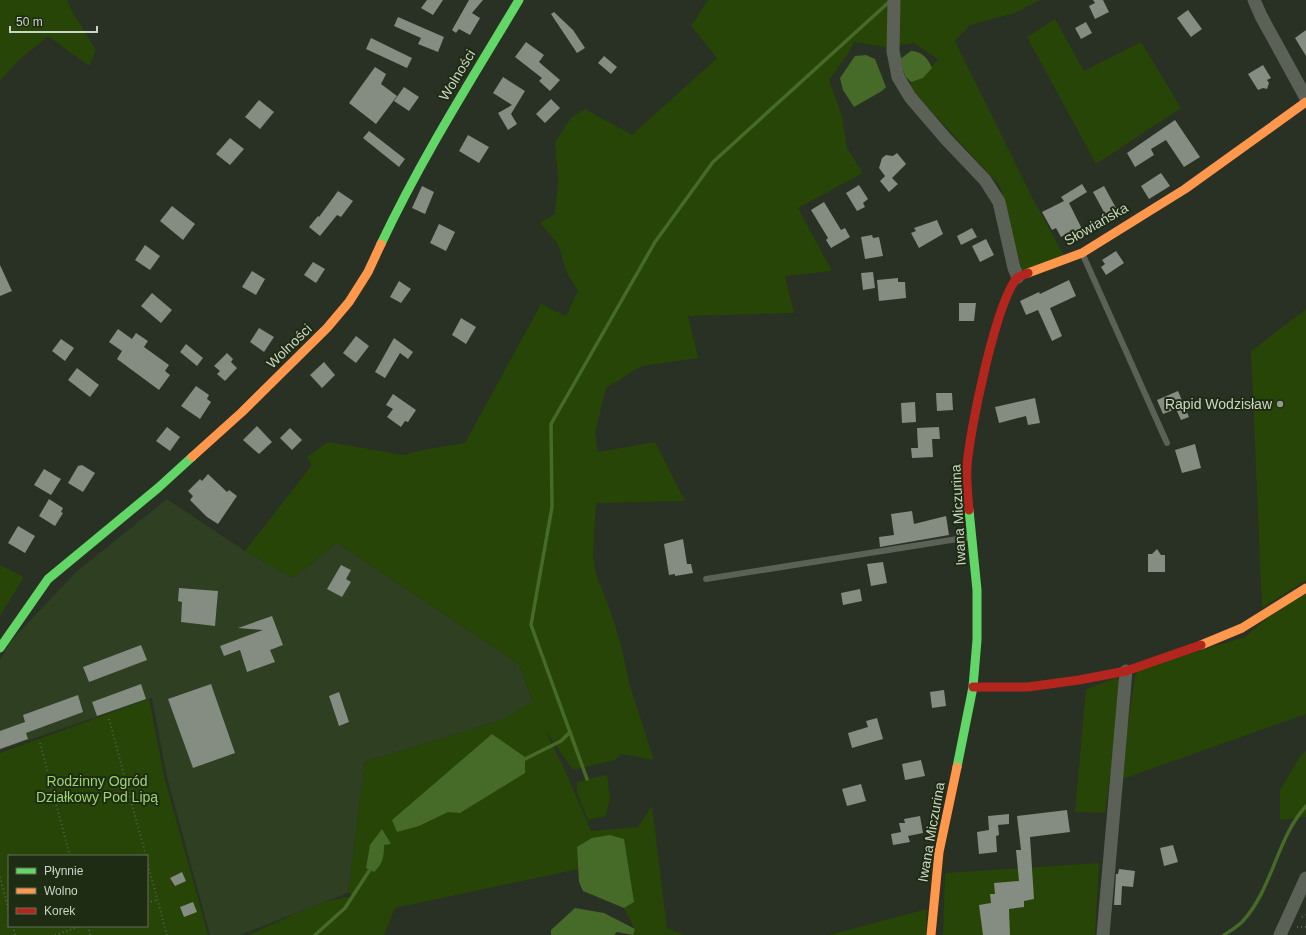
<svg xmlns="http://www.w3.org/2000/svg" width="1306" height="935" viewBox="0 0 1306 935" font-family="Arial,sans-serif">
  <rect width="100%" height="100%" fill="#293024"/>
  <path fill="#2e3f22" d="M167,499L245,551L293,578L337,543L519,664L533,702L502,720L365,762L348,893L240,935H210L167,777L152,698L0,750V660L10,642L76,572Z"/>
  <g fill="#274506" fill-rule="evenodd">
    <path d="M0,0H67L72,11L96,50L89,66L48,36L18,61L0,81Z"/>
    <path d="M708,0H1040L1015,13L970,25L955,41L1035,203L1064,255L1022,271L1000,186L911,89V82L923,78L938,59L914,43L885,47L854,42L848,54L829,80L842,116L847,148L863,173L798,208L832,271L785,276L794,313L688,316L698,358L642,366L606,388L595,433L598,452L655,442L685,501L596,503L593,554L596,574L612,615L622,649L629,683L654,760L621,754L615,760L573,770L545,730L565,770L591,831L638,827L652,806L667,928L684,935H633L635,929L624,908L634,902L577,847L578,869L395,908L384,935H248C284,921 317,899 356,896L348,893L365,762L502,720L533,701L519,664L337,543L293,578L245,551L312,465L307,457L328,442L403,455L428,449L465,443L541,304L566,316L578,291L567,273L558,244L540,223L555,214L558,179L555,142L571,118L585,109L632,135L717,58L691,26Z"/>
    <path d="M1055,19L1084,71L1141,42L1181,108L1096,164L1027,37Z"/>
    <path d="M1306,309V580L1262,608L1251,351Z"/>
    <path d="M0,565L24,577L0,616Z"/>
    <path d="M1306,593V714L1120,780L1135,675L1140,669L1245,637L1267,618Z"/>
    <path d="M1116,678L1123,684L1105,813L1075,812L1086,689Z"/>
    <path d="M149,699L164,776L208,935H0V753ZM9,856H147V926H9Z"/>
    <path d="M1306,751V817L1280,820V790L1299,758Z"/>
    <path d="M607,775L610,798L606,816L588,820L577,793V783L587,779Z"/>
    <path d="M1099,863L1095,935H943L945,873Z"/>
    <path d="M927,909L926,935H829Z"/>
  </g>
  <g fill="#466a27">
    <path d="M911,51C921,51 928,58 932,68L923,78L911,82L905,76L900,59Z"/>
    <path d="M866,55L875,59L886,87L882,91L854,107L843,90L840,78L855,56Z"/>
    <path d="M492,734L525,757V773L460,813L448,812L419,826L397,832L392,820Z"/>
    <path d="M382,829L391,844L384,845C384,856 383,864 374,872L366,868L370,845Z"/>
    <path d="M610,835L624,839L634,902L624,908L583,891L579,882L577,847L592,838Z"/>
    <path d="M575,908L604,913L635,929L633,935L617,932L614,935H551V930Z"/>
  </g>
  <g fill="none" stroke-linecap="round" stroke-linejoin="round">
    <g stroke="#466a27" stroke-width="3.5">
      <path d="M525,759L561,741L570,732"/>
      <path d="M587,779L531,625L552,507L551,424L655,242L713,162L889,2"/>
      <path d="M315,935L345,908L369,871"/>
      <path d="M1224,935C1230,931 1237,927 1242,922C1273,889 1276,839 1306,806"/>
    </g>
  </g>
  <g fill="#858c81">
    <path d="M427,0H443L433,15L421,8Z"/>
    <path d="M469,0H483L472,13L480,18L470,35L459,29L456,33L452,30Z"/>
    <path d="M1093,0H1103L1109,12L1095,19L1089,6L1095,3Z"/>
    <path d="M1188,10L1202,29L1191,37L1177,18Z"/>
    <path d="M554,12L573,30L585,48L577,53L551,14Z"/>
    <path d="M398,17L444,37L438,52L418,44L421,38L394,26Z"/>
    <path d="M1086,22L1092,33L1081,39L1075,28Z"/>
    <path d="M1306,30V56L1295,38Z"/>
    <path d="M371,38L412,58L407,68L366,49Z"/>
    <path d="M526,42L544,55L539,62L560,80L550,91L539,81L542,78L515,57Z"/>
    <path d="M604,56L617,67L611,74L598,63Z"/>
    <path d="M1263,65L1271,78L1267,80L1269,83L1267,89L1263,88L1258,90L1248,74Z"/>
    <path d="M375,67L386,74L381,84L397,96L376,124L349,103Z"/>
    <path d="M503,77L525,91L511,114L517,124L508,130L498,113L512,105L493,93Z"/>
    <path d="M404,87L419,97L409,111L394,101Z"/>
    <path d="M551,99L560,108L545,123L536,114Z"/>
    <path d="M259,100L274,112L260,129L245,117Z"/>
    <path d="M1175,120L1200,157L1184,167L1166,140L1151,149L1154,155L1135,167L1127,153Z"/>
    <path d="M369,131L405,159L399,167L363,138Z"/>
    <path d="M468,135L489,147L479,163L459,151Z"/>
    <path d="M230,138L244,149L230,165L216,154Z"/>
    <path d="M897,153L906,164L892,178L898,184L889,192L880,181L885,176L879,168L882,158L886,155L893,156Z"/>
    <path d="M1161,173L1170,186L1149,199L1141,186Z"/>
    <path d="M1082,184L1087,192L1069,203L1084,233L1068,241L1065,235L1061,237L1056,228L1052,230L1042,212L1064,201L1061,197Z"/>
    <path d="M859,185L868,199L863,203L865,207L857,211L846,193Z"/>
    <path d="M422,186L434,192L425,214L412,208Z"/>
    <path d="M1104,186L1116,208L1105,214L1093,192Z"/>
    <path d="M338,191L353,201L341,217L337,215L320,236L309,227L318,216L319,217Z"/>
    <path d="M824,202L841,230L845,228L850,237L831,248L826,240L828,238L811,210Z"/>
    <path d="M172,206L195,224L183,240L160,221Z"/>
    <path d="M937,220L943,234L919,248L911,233L916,231L914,228Z"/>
    <path d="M439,224L455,232L446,251L430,243Z"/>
    <path d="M972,228L977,237L961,245L957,236Z"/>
    <path d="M872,235L873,238L879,237L883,256L865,259L861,237Z"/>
    <path d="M986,239L994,255L980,262L972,246Z"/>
    <path d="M145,245L160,256L150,270L135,260Z"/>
    <path d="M1116,251L1124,263L1106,275L1101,267L1105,264L1102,260Z"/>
    <path d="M313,262L325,269L316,283L304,275Z"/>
    <path d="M0,265L12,291L0,296Z"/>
    <path d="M252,271L265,279L256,295L242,287Z"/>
    <path d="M873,272L875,288L863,290L861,273Z"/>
    <path d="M898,278V282H905L906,298L879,301L877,280Z"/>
    <path d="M1069,280L1076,296L1050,308L1062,336L1052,341L1038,310L1026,315L1020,301L1039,292L1040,294Z"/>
    <path d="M399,281L411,289L401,303L390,297Z"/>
    <path d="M152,293L172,310L161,323L141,306Z"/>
    <path d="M959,303H976L974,321H959Z"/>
    <path d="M461,318L476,327L466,344L452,335Z"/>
    <path d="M259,328L274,337L264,352L250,342Z"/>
    <path d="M118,329L132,339L136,333L148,341L144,347L169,365L165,371L170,375L159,390L117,359L122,351L109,342Z"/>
    <path d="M356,336L369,346L356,363L343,353Z"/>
    <path d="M394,338L413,352L408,359L400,353L385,378L375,372Z"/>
    <path d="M61,339L74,348L65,361L52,351Z"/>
    <path d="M186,344L203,358L197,366L180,352Z"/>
    <path d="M227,353L233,359L231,362L237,368L225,381L217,374L220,371L214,366Z"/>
    <path d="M324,362L335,375L322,388L310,375Z"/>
    <path d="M77,368L99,385L90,397L68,380Z"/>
    <path d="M196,386L209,395L207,399L211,402L200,419L181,406Z"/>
    <path d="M1178,391L1189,417L1181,420L1176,409L1163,414L1157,400Z"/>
    <path d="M936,393H952L953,410L937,411Z"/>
    <path d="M393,394L416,410L408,422L405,421L401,427L387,417L393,409L386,405Z"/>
    <path d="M1035,398L1040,423L1028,425L1026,416L999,423L995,407Z"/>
    <path d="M915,402L916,422L902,423L901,403Z"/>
    <path d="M257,426L272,442L259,454L243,440Z"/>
    <path d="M167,427L180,437L170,451L156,441Z"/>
    <path d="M939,427L940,439H932L933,457L912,458L911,448H918L917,428Z"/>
    <path d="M290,428L302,440L292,450L280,438Z"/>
    <path d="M1195,444L1201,468L1182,473L1175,450Z"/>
    <path d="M82,465L95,473L83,492L68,483L78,466Z"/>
    <path d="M44,469L61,479L51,495L34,485Z"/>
    <path d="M208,474L227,492L229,490L237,496L218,524L207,517L190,500L193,496L188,491L200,479L202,481Z"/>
    <path d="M49,499L63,508L61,512L63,513L55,526L39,516Z"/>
    <path d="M912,511L914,524L946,516L949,535L880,547L879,537L894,535L891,514Z"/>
    <path d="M18,526L35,536L25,553L8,543Z"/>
    <path d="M683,539L687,564H691L693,573L675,576V574L669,575L664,544Z"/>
    <path d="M1157,549L1161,555H1165V572H1148V554H1152Z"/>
    <path d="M883,562L887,583L871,586L867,564Z"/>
    <path d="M341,565L351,570L346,579L351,582L342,597L327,589Z"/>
    <path d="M179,588L218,591L215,626L181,622L182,602L178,601Z"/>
    <path d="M860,589L862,601L843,605L841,593Z"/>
    <path d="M272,616L283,645L270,650L275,662L247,672L240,650L224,656L220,646L263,630L238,628Z"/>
    <path d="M141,645L147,660L89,682L83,667Z"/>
    <path d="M141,684L146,699L97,716L92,702Z"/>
    <path d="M211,684L235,753L193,768L168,699Z"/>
    <path d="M944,690L946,706L932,708L930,692Z"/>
    <path d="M339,692L349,722L339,726L329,696Z"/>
    <path d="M78,695L83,712L26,733L28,739L0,749V731L25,722L23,715Z"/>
    <path d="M877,718L883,739L852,748L848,733L868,727L866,721Z"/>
    <path d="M921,760L925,776L905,780L902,764Z"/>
    <path d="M861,784L866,801L847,806L842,789Z"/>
    <path d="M1067,810L1070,832L1030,837L1034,899L1024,901V907L1009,909L1010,935H983L979,905L991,903L990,894H995L994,883L1019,881L1016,850H1021L1017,816Z"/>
    <path d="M1009,814V824L998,825L999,835L996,836L997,852L979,854L977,832L989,830L988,816Z"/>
    <path d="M920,816L923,833L908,836L910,842L893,845L891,834L901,832L899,823H905L904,819Z"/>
    <path d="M1173,845L1178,862L1164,866L1160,848Z"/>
    <path d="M1119,869L1135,871L1133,887L1122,886L1121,905H1114L1116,874H1118Z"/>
    <path d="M182,872L186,881L175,886L170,878Z"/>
    <path d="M193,902L197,912L184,917L180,907Z"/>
  </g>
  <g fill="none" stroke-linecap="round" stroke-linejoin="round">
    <g stroke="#585e54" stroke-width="2" stroke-dasharray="1 3" stroke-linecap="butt">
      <path d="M109,719L146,856"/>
      <path d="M40,743L70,856"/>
      <path d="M147,861L167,935"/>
      <path d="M0,877L9,911"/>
      <path d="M147,903L157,900"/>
      <path d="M1302,917L1306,915"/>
      <path d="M13,926L15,935"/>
      <path d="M88,926L90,935"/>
      <path d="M1297,927H1306"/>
      <path d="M55,935L81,926"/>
    </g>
    <g stroke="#5b6157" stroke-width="6">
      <path d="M1083,255L1167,443"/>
      <path d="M706,579L970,537"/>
    </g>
    <g stroke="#5b6157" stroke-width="13">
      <path d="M894,0L893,51L898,77L910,97L946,139L985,180L999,202L1014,268L1018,277"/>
      <path d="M1254,0L1261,16L1306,98"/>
      <path d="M1103,935L1126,671"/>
      <path d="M1280,935L1306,878"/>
    </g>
    <g stroke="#63d668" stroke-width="9">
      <path d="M381,244C421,159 471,80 519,0"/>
      <path d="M0,648L48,579L158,488L192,457"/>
      <path d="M957,767L973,687L977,640V590L969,510"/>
    </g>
    <g stroke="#ff974d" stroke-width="9">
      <path d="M1028,273L1082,253L1185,189L1306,102"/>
      <path d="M192,457L242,412L327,328L349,302L368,272L381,244"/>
      <path d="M1201,645L1242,628L1306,588"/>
      <path d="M931,935L939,852L957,767"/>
    </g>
    <g stroke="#b3261e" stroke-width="9">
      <path d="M969,510C968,496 966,481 967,467C969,433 996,302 1017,278C1020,276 1024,275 1028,273"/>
      <path d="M973,687H1028L1079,680L1126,671L1201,645"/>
    </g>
  </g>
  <circle fill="#929b8d" stroke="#1e2c14" stroke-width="1.5" cx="1280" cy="404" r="4"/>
  <g text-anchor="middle" stroke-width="4" stroke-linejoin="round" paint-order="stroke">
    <g font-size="14" fill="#cbd4c5" stroke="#1e2c14">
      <text transform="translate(457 75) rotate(-59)" y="5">Wolności</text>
      <text transform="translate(1096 224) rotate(-30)" y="5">Słowiańska</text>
      <text transform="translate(289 346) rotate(-44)" y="5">Wolności</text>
      <text transform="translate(958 515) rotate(-93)" y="5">Iwana Miczurina</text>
      <text transform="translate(931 832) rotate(-80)" y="5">Iwana Miczurina</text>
    </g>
    <g font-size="14" fill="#cbd4c5" stroke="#1e2c14" text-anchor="end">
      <text x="1272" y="409">Rapid Wodzisław</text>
    </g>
    <g font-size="14" fill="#9cd472" stroke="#1e2c14">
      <text x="97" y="786">Rodzinny Ogród<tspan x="97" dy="16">Działkowy Pod Lipą</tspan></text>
    </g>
  </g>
  <rect x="8" y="855" width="140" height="72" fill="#1e2c14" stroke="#636f5b"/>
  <rect x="16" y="868" width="20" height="6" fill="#63d668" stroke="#636f5b"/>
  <text x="44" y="875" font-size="12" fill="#cbd4c5">Płynnie</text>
  <rect x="16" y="888" width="20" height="6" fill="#ff974d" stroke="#636f5b"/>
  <text x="44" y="895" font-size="12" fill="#cbd4c5">Wolno</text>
  <rect x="16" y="908" width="20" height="6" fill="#b3261e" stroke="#636f5b"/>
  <text x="44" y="915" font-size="12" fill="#cbd4c5">Korek</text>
  <path d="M10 26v6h87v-6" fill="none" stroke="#cbd4c5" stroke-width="2"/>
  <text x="16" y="26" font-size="12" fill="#cbd4c5" stroke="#1e2c14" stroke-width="3" paint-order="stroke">50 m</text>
</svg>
